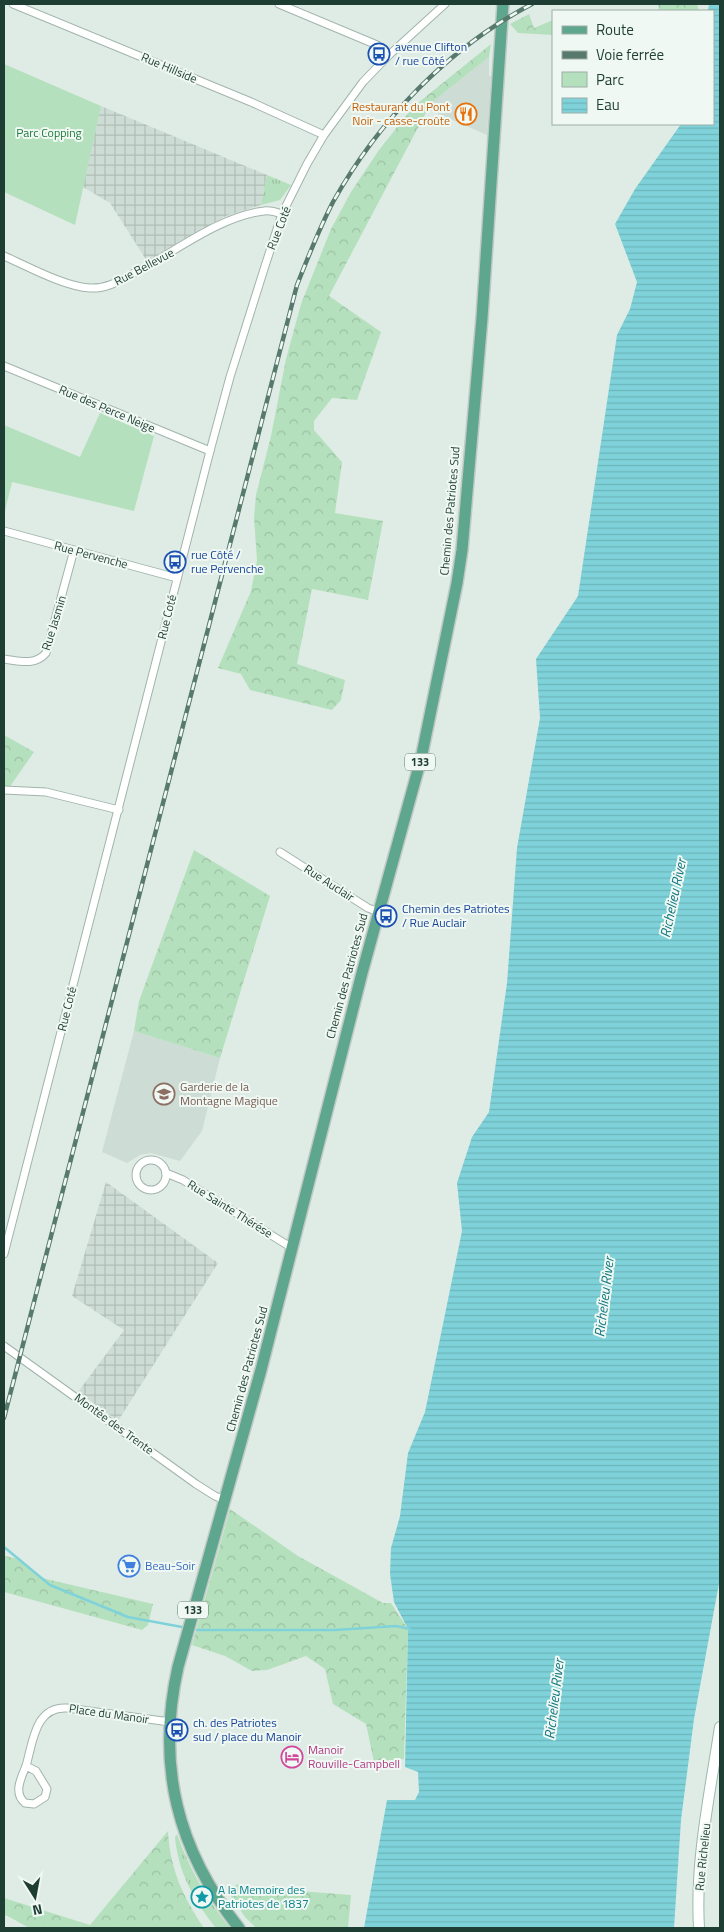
<svg xmlns="http://www.w3.org/2000/svg" width="724" height="1932" viewBox="0 0 724 1932" font-family="'Titillium Web',sans-serif">
  <defs>
    <pattern id="industrial-grid" width="8" height="8" patternUnits="userSpaceOnUse" patternTransform="scale(1.25)"><rect width="8" height="8" fill="#cddcd4"/><path d="M0 4h8M4 0v8" fill="none" stroke="#b0beb6"/></pattern>
    <pattern id="grass-tufts" width="24" height="20" patternUnits="userSpaceOnUse" patternTransform="scale(1.25)"><rect width="24" height="20" fill="#b5e0bd"/><path d="M3 7l-1-3M5 7V3M7 7l1-3M15 17l-1-3M17 17v-4M19 17l1-3" fill="none" stroke="#9bc1a3"/></pattern>
    <pattern id="forest-crowns" width="20" height="18" patternUnits="userSpaceOnUse" patternTransform="scale(1.25)"><rect width="20" height="18" fill="#b5e0bd"/><path d="M2 6a3 3 0 1 1 6 0M12 15a3 3 0 1 1 6 0" fill="none" stroke="#9bc1a3"/></pattern>
    <pattern id="water-rules" width="6" height="5" patternUnits="userSpaceOnUse" patternTransform="scale(1.25)"><rect width="6" height="5" fill="#7fd2d9"/><path d="M0 2.5h6" fill="none" stroke="#6db5bb"/></pattern>
  </defs>
  <rect width="100%" height="100%" fill="#dfece5"/>
  <g fill="#cddcd4">
    <path d="M489,57V76H491L487,135L428,109L431,103Z"/>
    <path d="M134,1031L220,1058L202,1131L180,1161L151,1153L140,1155L127,1163L102,1152Z"/>
  </g>
  <g fill="url(#industrial-grid)">
    <path d="M101,106L267,175L261,205L226,216L147,261L110,203L83,187Z"/>
    <path d="M106,1182L218,1263L118,1421L78,1392L124,1330L72,1296Z"/>
  </g>
  <g fill="url(#grass-tufts)">
    <path d="M267,175L291,185L280,200L261,205Z"/>
    <path d="M177,1834C189,1868 207,1900 230,1928H216C194,1901 178,1872 175,1837Z"/>
  </g>
  <g fill="url(#forest-crowns)">
    <path d="M658,4H697L699,11H659Z"/>
    <path d="M529,14L534,28L553,20V35L518,33L510,24Z"/>
    <path d="M491,44L489,57L431,103L329,296L381,332L357,400L332,398L314,421V430L342,462L335,513L383,521L368,600L312,589L297,664L345,680L341,700L332,710L250,690L241,674L218,668L251,591L257,561L254,518L256,495L271,436L286,359L301,304L331,229L351,192L379,150L413,107Z"/>
    <path d="M4,735L34,752L4,795Z"/>
    <path d="M194,850L270,896L220,1058L134,1031L139,1001Z"/>
    <path d="M230,1509L298,1556L383,1603H391L408,1629L404,1759L374,1762L366,1724L333,1704L325,1669L306,1656L267,1670L252,1671L225,1656L192,1645Z"/>
    <path d="M4,1556L15,1558L42,1578L153,1604L148,1625L142,1630L4,1592Z"/>
    <path d="M168,1831C170,1869 183,1897 204,1928H29L6,1915L4,1917V1898L90,1925Z"/>
    <path d="M238,1884L246,1887L351,1895L348,1928H256L245,1917L227,1890Z"/>
  </g>
  <g fill="#b5e0bd">
    <path d="M4,64L101,106L75,225L4,192Z"/>
    <path d="M100,413L154,436L134,511L12,482L4,515V425L80,457Z"/>
  </g>
  <path fill="url(#water-rules)" d="M709,4H720V1578L694,1719L681,1820L674,1928H364L387,1800H415L419,1792L418,1772L405,1767L408,1629L394,1602L390,1574L391,1548L400,1516L408,1453L425,1412L462,1231L457,1183L472,1137L489,1112L507,983L517,848L540,718L536,659L578,596L617,335L630,309L637,282L615,224L635,189L681,124H713V11H708Z"/>
  <g fill="none" stroke-linecap="round" stroke-linejoin="round">
    <g stroke="#7fd2d9" stroke-width="2.5">
      <path d="M4,1547L50,1585L128,1617L182,1627"/>
      <path d="M197,1630H335L396,1626L410,1629"/>
    </g>
    <g stroke="#a1b4ac" stroke-width="9">
      <g id="minor">
        <path d="M13,4L251,102L324,135"/>
        <path d="M279,4L377,45L389,55"/>
        <path d="M4,256C27,266 65,287 90,288C107,289 121,280 136,272C175,252 220,216 264,211C270,210 276,212 282,214"/>
        <path d="M4,366L210,451"/>
        <path d="M4,531L177,578"/>
        <path d="M4,659C19,661 35,666 46,653L74,550"/>
        <path d="M4,790L46,792L119,810"/>
        <path d="M280,852L368,908L379,912"/>
        <circle cx="151" cy="1175" r="15"/>
        <path d="M166,1173L183,1180L292,1248"/>
        <path d="M4,1254L210,451L230,377L265,266L282,214L307,164L324,135L363,82L389,55L445,4"/>
        <path d="M4,1346L196,1484L215,1496L225,1500"/>
        <path d="M26,1766C33,1742 35,1706 67,1708L170,1722"/>
        <path d="M26,1766L36,1771L47,1789L45,1797L34,1804L25,1803C13,1793 21,1778 26,1766Z"/>
      </g>
    </g>
    <g stroke="#9cb9ac" stroke-width="12">
      <path id="secondary" d="M699,1928C695,1861 710,1793 720,1727"/>
    </g>
    <g stroke="#c0c9c6" stroke-width="14">
      <path id="primary" d="M239,1928C177,1850 156,1765 178,1667L261,1370L362,973L421,759L457,583L462,550L482,318L503,4"/>
    </g>
    <use href="#minor" stroke="#fff" stroke-width="7"/>
    <use href="#secondary" stroke="#fff" stroke-width="10"/>
    <use href="#primary" stroke="#5ea78e" stroke-width="11"/>
    <g stroke="#587a6e" stroke-width="4.5">
      <path id="rail" d="M4,1418L297,285C308,257 319,229 333,202C379,120 448,48 532,4"/>
    </g>
    <use href="#rail" stroke="#f0f8f3" stroke-width="2.5" stroke-dasharray="8" stroke-linecap="butt"/>
  </g>
  <defs>
    <g id="bus-ring" transform="scale(1.125)"><circle r="9.5" fill="#f0f8f3" stroke="#1a4fb4" stroke-width="1.5"/><path d="M-5-6H5V4H4V6H2V4H-2V6H-4V4H-5ZM-3.5-4V0h7V-4ZM-3.5 1.2v1.5H-2V1.2ZM2 1.2v1.5H3.5V1.2Z" fill="#1a4fb4"/></g>
    <g id="restaurant-ring" transform="scale(1.125)"><circle r="9.5" fill="#f0f8f3" stroke="#e8710a" stroke-width="1.5"/><path d="M-5-6h1v4h1v-4h1v4h1v-4h1v5L-1.5 .5V6h-2V.5L-5-1ZM5-6V6H3V1.5H1.5Q1.5-4 5-6Z" fill="#e8710a"/></g>
    <g id="school-ring" transform="scale(1.125)"><circle r="9.5" fill="#f0f8f3" stroke="#8d6e63" stroke-width="1.5"/><path d="M0-5L7-2L0 1L-7-2ZM-4 1L0 2.5L4 1V4Q0 6-4 4Z" fill="#8d6e63"/></g>
    <g id="supermarket-ring" transform="scale(1.125)"><circle r="9.5" fill="#f0f8f3" stroke="#3f7fe0" stroke-width="1.5"/><path d="M-6-5.5h2.5l.6 2H6L4.5 2H-2.5L-4.4-4H-6ZM-1.5 3.2a1.3 1.3 0 1 0 .1 0ZM3 3.2a1.3 1.3 0 1 0 .1 0Z" fill="#3f7fe0"/></g>
    <g id="hotel-ring" transform="scale(1.125)"><circle r="9.5" fill="#f0f8f3" stroke="#d1479c" stroke-width="1.5"/><path d="M-6-4.5h1.5V1H6V5H4.5V3h-9V5H-6ZM-4 0a1.8 1.8 0 1 1 3.6 0ZM.5 0V-2.5h3Q6-2.5 6 0Z" fill="#d1479c"/></g>
    <g id="sight-ring" transform="scale(1.125)"><circle r="9.5" fill="#f0f8f3" stroke="#0f9aa8" stroke-width="1.5"/><path d="M0-6L1.8-2.2L6-1.7L2.9 1.2L3.7 5.4L0 3.3L-3.7 5.4L-2.9 1.2L-6-1.7L-1.8-2.2Z" fill="#0f9aa8"/></g>
  </defs>
  <g fill-rule="evenodd">
    <use href="#bus-ring" x="379" y="54"/>
    <use href="#restaurant-ring" x="466" y="114"/>
    <use href="#bus-ring" x="175" y="562"/>
    <use href="#bus-ring" x="386" y="916"/>
    <use href="#school-ring" x="164" y="1094"/>
    <use href="#supermarket-ring" x="129" y="1566"/>
    <use href="#bus-ring" x="177" y="1730"/>
    <use href="#hotel-ring" x="292" y="1757"/>
    <use href="#sight-ring" x="202" y="1897"/>
  </g>
  <g text-anchor="middle" stroke-width="4" stroke-linejoin="round" paint-order="stroke">
    <g fill="#f0f8f3" stroke="#5d766d" stroke-width="1">
      <rect x="405" y="753.5" width="30" height="17" rx="4"/>
      <rect x="178" y="1601.5" width="30" height="17" rx="4"/>
    </g>
    <g font-size="11" font-weight="bold" fill="#1e3e33">
      <text x="420" y="766">133</text>
      <text x="193" y="1614">133</text>
    </g>
    <g font-size="12" fill="#164399" stroke="#f0f8f3" text-anchor="start">
      <text x="395" y="51">avenue Clifton<tspan x="395" dy="14">/ rue Côté</tspan></text>
      <text x="191" y="559">rue Côté /<tspan x="191" dy="14">rue Pervenche</tspan></text>
      <text x="402" y="913">Chemin des Patriotes<tspan x="402" dy="14">/ Rue Auclair</tspan></text>
      <text x="193" y="1727">ch. des Patriotes<tspan x="193" dy="14">sud / place du Manoir</tspan></text>
    </g>
    <g font-size="12" fill="#1e3e33" stroke="#f0f8f3">
      <text transform="translate(169 68) rotate(23)" y="4">Rue Hillside</text>
      <text transform="translate(279 228) rotate(-69)" y="4">Rue Coté</text>
      <text transform="translate(144 267) rotate(-28)" y="4">Rue Bellevue</text>
      <text transform="translate(107 409) rotate(23)" y="4">Rue des Perce Neige</text>
      <text transform="translate(450 511) rotate(-85)" y="4">Chemin des Patriotes Sud</text>
      <text transform="translate(91 555) rotate(15)" y="4">Rue Pervenche</text>
      <text transform="translate(167 617) rotate(-76)" y="4">Rue Coté</text>
      <text transform="translate(54 623) rotate(-73)" y="4">Rue Jasmin</text>
      <text transform="translate(329 883) rotate(33)" y="4">Rue Auclair</text>
      <text transform="translate(347 976) rotate(-75)" y="4">Chemin des Patriotes Sud</text>
      <text transform="translate(67 1009) rotate(-76)" y="4">Rue Coté</text>
      <text transform="translate(230 1209) rotate(32)" y="4">Rue Sainte Thérése</text>
      <text transform="translate(247 1369) rotate(-75)" y="4">Chemin des Patriotes Sud</text>
      <text transform="translate(114 1424) rotate(36)" y="4">Montée des Trente</text>
      <text transform="translate(109 1714) rotate(8)" y="4">Place du Manoir</text>
      <text transform="translate(703 1857) rotate(-84)" y="4">Rue Richelieu</text>
    </g>
    <g font-size="12" fill="#c56008" stroke="#f0f8f3" text-anchor="end">
      <text x="450" y="111">Restaurant du Pont<tspan x="450" dy="14">Noir - casse-croûte</tspan></text>
    </g>
    <g font-size="12" fill="#237a3d" stroke="#f0f8f3">
      <text x="49" y="137">Parc Copping</text>
    </g>
    <g font-size="12" fill="#785e54" stroke="#f0f8f3" text-anchor="start">
      <text x="180" y="1091">Garderie de la<tspan x="180" dy="14">Montagne Magique</tspan></text>
    </g>
    <g font-size="12" fill="#366cbe" stroke="#f0f8f3" text-anchor="start">
      <text x="145" y="1570">Beau-Soir</text>
    </g>
    <g font-size="12" fill="#b23c85" stroke="#f0f8f3" text-anchor="start">
      <text x="308" y="1754">Manoir<tspan x="308" dy="14">Rouville-Campbell</tspan></text>
    </g>
    <g font-size="12" fill="#0d838f" stroke="#f0f8f3" text-anchor="start">
      <text x="218" y="1894">A la Memoire des<tspan x="218" dy="14">Patriotes de 1837</tspan></text>
    </g>
    <g font-size="14" font-style="italic" fill="#117781" stroke="#f0f8f3">
      <text transform="translate(673 898) rotate(-78)" y="5">Richelieu River</text>
      <text transform="translate(604 1297) rotate(-83)" y="5">Richelieu River</text>
      <text transform="translate(554 1699) rotate(-83)" y="5">Richelieu River</text>
    </g>
  </g>
  <rect width="724" height="1932" fill="none" stroke="#1e3e33" stroke-width="10"/>
  <rect x="552" y="10" width="162" height="115" fill="#f0f8f3" stroke="#9caea6"/>
  <rect x="562" y="26" width="25" height="8" fill="#5ea78e" stroke="#9caea6"/>
  <text x="596" y="35" font-size="15" fill="#1e3e33">Route</text>
  <rect x="562" y="51" width="25" height="8" fill="#587a6e" stroke="#9caea6"/>
  <text x="596" y="60" font-size="15" fill="#1e3e33">Voie ferrée</text>
  <rect x="562" y="72" width="25" height="15" fill="#b5e0bd" stroke="#9caea6"/>
  <text x="596" y="85" font-size="15" fill="#1e3e33">Parc</text>
  <rect x="562" y="98" width="25" height="15" fill="url(#water-rules)" stroke="#9caea6"/>
  <text x="596" y="110" font-size="15" fill="#1e3e33">Eau</text>
  <g transform="translate(35 1897) rotate(169)" stroke="#f0f8f3" stroke-width="4" paint-order="stroke">
  <path d="M0-4L9 19L0 12L-9 19Z" fill="#1e3e33"/>
  <text y="-8" font-size="14" font-weight="bold" text-anchor="middle" fill="#1e3e33">N</text>
  </g>
</svg>
